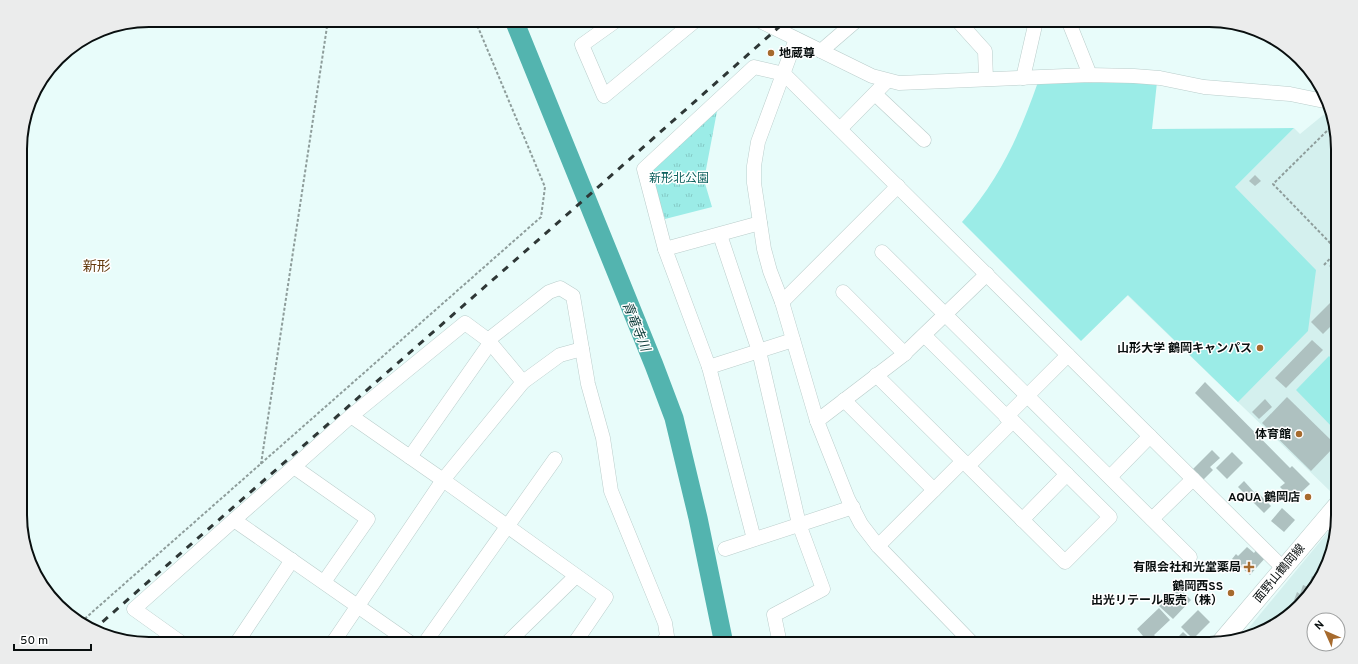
<svg xmlns="http://www.w3.org/2000/svg" width="1358" height="664" viewBox="0 0 1358 664" font-family="Overpass,'Noto Sans JP',sans-serif">
  <defs>
    <pattern id="park-tufts" width="24" height="20" patternUnits="userSpaceOnUse"><rect width="24" height="20" fill="#9bece7"/><path d="M3 7l-1-3M5 7V3M7 7l1-3M15 17l-1-3M17 17v-4M19 17l1-3" fill="none" stroke="#84c9c5"/></pattern>
  </defs>
  <rect width="100%" height="100%" fill="#e8fcfa"/>
  <g fill="#d4f0ee">
    <path d="M1328,111L1337,132L1338,483L1330,491L1127,295L1294,128L1300,134Z"/>
    <path d="M1337,521L1325,572L1280,622L1243,635Z"/>
  </g>
  <path fill="url(#park-tufts)" d="M718,106L704,180L712,207L665,219L649,170Z"/>
  <g fill="#9bece7">
    <path d="M1038,82H1157L1152,129L1294,128L1235,187L1316,270L1308,331L1238,402L1128,295L1081,341L962,222C1000,178 1019,136 1038,82Z"/>
    <path d="M1329,356L1338,365V433L1296,390Z"/>
  </g>
  <g fill="none" stroke-linecap="round" stroke-linejoin="round">
    <path stroke="#53b4af" stroke-width="19" d="M514,20L654,365L674,418L698,518L724,644"/>
  </g>
  <g fill="#aec1c0">
    <path d="M1255,175L1261,181L1255,186L1249,181Z"/>
    <path d="M1337,258V274L1329,266Z"/>
    <path d="M1337,296V320L1323,334L1311,322Z"/>
    <path d="M1312,340L1323,350L1286,388L1275,378Z"/>
    <path d="M1205,382L1290,468L1292,466L1310,484L1293,500L1280,487L1285,483L1195,393Z"/>
    <path d="M1287,397L1336,445L1311,471L1262,423Z"/>
    <path d="M1265,399L1272,407L1259,419L1252,412Z"/>
    <path d="M1212,450L1220,458L1210,467L1213,470L1201,482L1191,471Z"/>
    <path d="M1232,452L1243,463L1227,479L1216,468Z"/>
    <path d="M1244,481L1254,492L1248,497L1238,487Z"/>
    <path d="M1256,491L1271,506L1264,513L1249,498Z"/>
    <path d="M1282,508L1295,520L1284,532L1271,521Z"/>
    <path d="M1247,547L1254,553L1257,549L1266,557L1250,575L1232,559L1236,554L1238,556Z"/>
    <path d="M1312,576L1319,579L1294,607L1295,604L1293,603L1297,592L1300,594L1303,585L1308,587Z"/>
    <path d="M1178,587L1191,600L1173,619L1159,606Z"/>
    <path d="M1159,608L1170,620L1154,635L1161,642L1159,644H1135L1143,636L1137,629Z"/>
    <path d="M1198,610L1210,622L1193,639L1181,627Z"/>
    <path d="M1183,632L1193,641L1190,644H1171Z"/>
  </g>
  <g fill="none" stroke-linecap="round" stroke-linejoin="round">
    <g stroke="#bacdcb" stroke-width="15">
      <g id="minor">
        <path d="M617,20L582,45L604,96L696,20"/>
        <path d="M758,20L872,76L899,83L1090,75L1134,76L1160,78L1204,87L1290,94L1324,101"/>
        <path d="M957,20L985,51L986,79"/>
        <path d="M1068,20L1090,75"/>
        <path d="M796,39L758,142L754,166V183L764,249L770,271L782,302L817,421L848,499L861,524L878,546L973,644"/>
        <path d="M821,51L857,20"/>
        <path d="M1023,78L1036,21L1035,20"/>
        <path d="M875,94L924,140"/>
        <path d="M840,129L887,81"/>
        <path d="M720,235L759,351L799,524L823,589L774,615L780,644"/>
        <path d="M665,249L760,223"/>
        <path d="M882,252L1190,557"/>
        <path d="M843,292L905,354"/>
        <path d="M782,302L898,186"/>
        <path d="M925,336L1012,422"/>
        <path d="M709,367L793,340"/>
        <path d="M876,375C939,438 1002,500 1065,562L1110,517L1013,421L968,466"/>
        <path d="M523,382L488,340L549,292L560,288L573,296L588,384L603,438L611,491L665,623L667,636L662,644"/>
        <path d="M844,400L934,490"/>
        <path d="M351,416L465,323L488,340"/>
        <path d="M1006,417L1068,355"/>
        <path d="M817,421L902,356L987,274"/>
        <path d="M410,457L490,343"/>
        <path d="M294,467L368,519L324,582"/>
        <path d="M1110,477L1150,436"/>
        <path d="M1152,519L1193,479"/>
        <path d="M234,520L412,644"/>
        <path d="M1022,520L1067,474"/>
        <path d="M1334,526H1335"/>
        <path d="M754,539L709,367L665,249L644,169L754,67L784,74L1283,568"/>
        <path d="M878,546L963,461"/>
        <path d="M725,549L853,507"/>
        <path d="M183,644L134,609L351,416L443,480L523,382L560,355L582,349"/>
        <path d="M236,644L292,560"/>
        <path d="M332,644L443,480L606,597L574,644"/>
        <path d="M424,644L555,459"/>
        <path d="M506,644L576,576"/>
      </g>
    </g>
    <g stroke="#bacdcb" stroke-width="19">
      <path id="major" d="M1220,643L1338,504"/>
    </g>
    <g stroke="#8e9d9b" stroke-width="2" stroke-dasharray="3 2" stroke-linecap="butt">
      <path d="M1334,124L1273,184L1337,250"/>
      <path d="M1324,265L1337,251"/>
      <path d="M261,464L328,20"/>
      <path d="M81,622L541,217L545,187L475,20"/>
    </g>
    <use href="#minor" stroke="#fff" stroke-width="14"/>
    <use href="#major" stroke="#fff" stroke-width="18"/>
    <path stroke="#2e3736" stroke-width="3" stroke-dasharray="7 7" stroke-linecap="butt" d="M92,631L553,227L787,20"/>
  </g>
  <g fill="#a66a2d" stroke="#fff" stroke-width="1.5">
    <circle cx="771" cy="53" r="4"/>
    <circle cx="1260" cy="348" r="4"/>
    <circle cx="1299" cy="434" r="4"/>
    <circle cx="1308" cy="497" r="4"/>
    <path d="M1247 561h4v4h4v4h-4v4h-4v-4h-4v-4h4z"/>
    <circle cx="1231" cy="593" r="4"/>
  </g>
  <g text-anchor="middle" stroke-width="3" stroke-linejoin="round" paint-order="stroke">
    <g font-size="12" font-weight="bold" fill="#090f0f" stroke="#fff" text-anchor="end">
      <text x="779" y="57" text-anchor="start">地蔵尊</text>
      <text x="1252" y="352">山形大学 鶴岡キャンパス</text>
      <text x="1291" y="438">体育館</text>
      <text x="1300" y="501">AQUA 鶴岡店</text>
      <text x="1241" y="571">有限会社和光堂薬局</text>
      <text x="1223" y="590">鶴岡西SS<tspan x="1223" dy="14">出光リテール販売（株）</tspan></text>
    </g>
    <g font-size="12" fill="#0f625f" stroke="#fff">
      <text x="679" y="182">新形北公園</text>
    </g>
    <g font-size="12" fill="#090f0f" stroke="#fff">
      <text transform="translate(1279 573) rotate(-50)" y="4">面野山鶴岡線</text>
    </g>
    <g font-size="13" font-style="italic" fill="#083836" stroke="#fff">
      <text transform="translate(637 326) rotate(68)" y="5">青竜寺川</text>
    </g>
    <g font-size="14" fill="#623a0e" stroke="#fff">
      <text x="97" y="271">新形</text>
    </g>
  </g>
  <path d="M0 0H1358V664H0ZM149 27H1209A122 122 0 0 1 1331 149V515A122 122 0 0 1 1209 637H149A122 122 0 0 1 27 515V149A122 122 0 0 1 149 27Z" fill="#ebecec" fill-rule="evenodd"/>
  <path fill="none" stroke="#090f0f" stroke-width="2" d="M149 27H1209A122 122 0 0 1 1331 149V515A122 122 0 0 1 1209 637H149A122 122 0 0 1 27 515V149A122 122 0 0 1 149 27Z"/>
  <g transform="translate(1326 632) rotate(315)"><circle r="19" fill="#ffffff" stroke="#9d9f9f"/>
  <path d="M0-3L7 15L0 10L-7 15Z" fill="#a66a2d"/>
  <text y="-6" font-size="11" font-weight="bold" text-anchor="middle" fill="#090f0f">N</text>
  </g>
  <path d="M14 644v6h77v-6" fill="none" stroke="#090f0f" stroke-width="2"/>
  <text x="20" y="644" font-size="12" fill="#090f0f" stroke="#ffffff" stroke-width="3" paint-order="stroke">50 m</text>
</svg>
